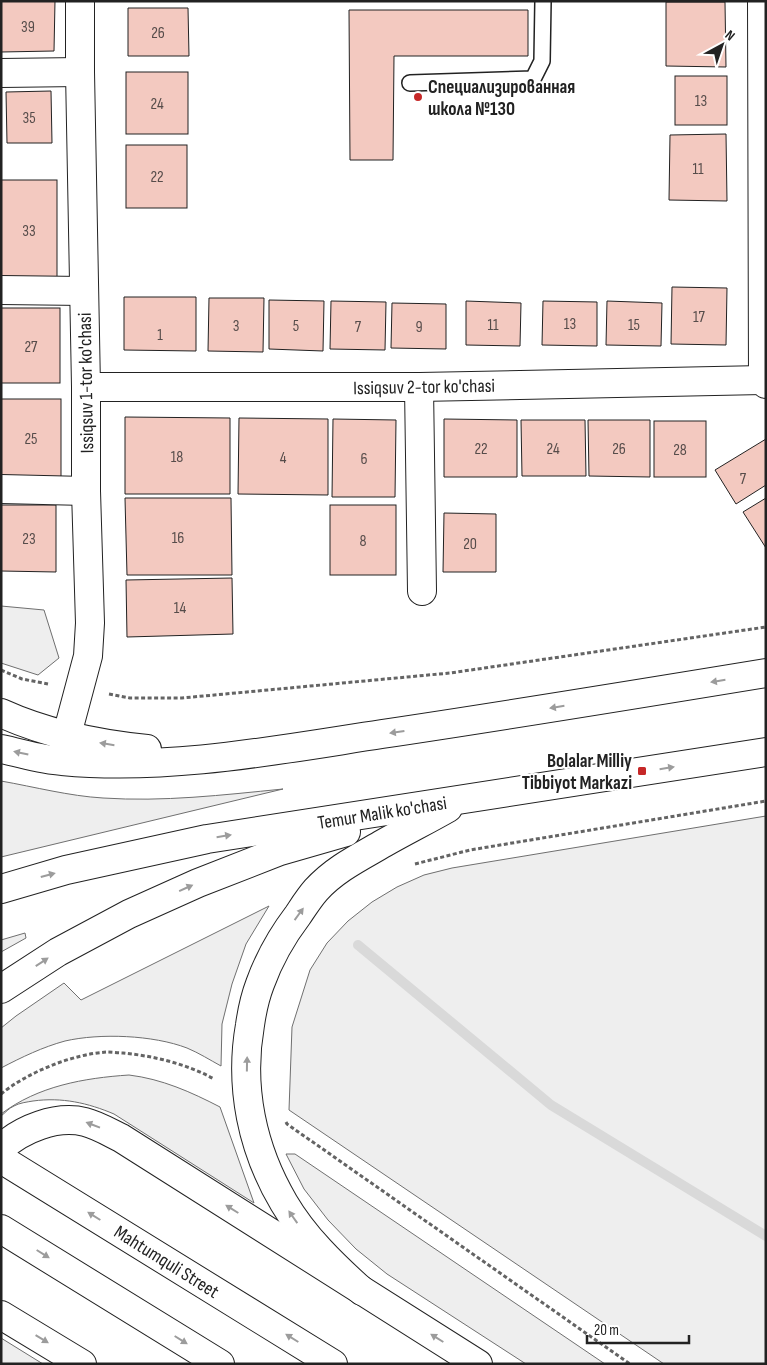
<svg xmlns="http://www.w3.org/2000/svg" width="767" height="1365" viewBox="0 0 767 1365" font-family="'Sofia Sans Condensed',sans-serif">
  <rect width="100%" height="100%" fill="#fff"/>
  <g fill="#eee" stroke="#6f6f6f">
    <path d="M1,606L44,610L59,658L38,675L1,663Z"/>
    <path d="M1,781C35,787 69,796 103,798C163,802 223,795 283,789L1,857Z"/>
    <path d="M766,816V1364H664L289,1110L292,1027L310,970L327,943L348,921L372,902L397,887L424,875L452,868Z"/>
    <path d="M269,906L246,944L232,984L222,1024L221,1066C210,1060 199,1053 187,1048C153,1035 100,1033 65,1041C43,1047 22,1057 1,1068V1028L16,1016L64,983L81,1000Z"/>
    <path d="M25,933L26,938L1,952V940Z"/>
    <path d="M129,1075C162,1079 191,1092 220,1107L254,1203L114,1114C88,1103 62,1097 33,1101C27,1102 19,1103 14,1106C9,1108 5,1113 1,1116V1114C38,1086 84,1078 129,1075Z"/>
    <path d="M286,1154H295L605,1364H526L387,1274L356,1249L328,1220L304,1189Z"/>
    <path d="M1,1338L43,1364H1Z"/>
  </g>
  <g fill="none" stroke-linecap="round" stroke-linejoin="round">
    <path stroke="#d9d9d9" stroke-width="10" d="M358,945L551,1105L766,1236"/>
  </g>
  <g fill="#f3c9c0" stroke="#222">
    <path d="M1,1H55L54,51L1,52Z"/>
    <path d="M666,2H725L726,67L666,66Z"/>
    <path d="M128,8H188L189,56H128Z"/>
    <path d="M349,10H528V56H394L393,160H350Z"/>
    <rect x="126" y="72" width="62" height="62"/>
    <rect x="675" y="76" width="52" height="49"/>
    <path d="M51,91L52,143H7L6,92Z"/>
    <path d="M726,134L727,201L669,200L670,135Z"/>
    <rect x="126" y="145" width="61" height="63"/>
    <rect x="1" y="180" width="56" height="99"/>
    <path d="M672,287L727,288L726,345L671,344Z"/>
    <path d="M124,297H196V351L124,350Z"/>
    <path d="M209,298H264L263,352L208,351Z"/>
    <path d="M269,300L324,301L323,351L269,349Z"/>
    <path d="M331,301L386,302L385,350L330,349Z"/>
    <path d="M466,301L521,303L520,346L466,345Z"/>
    <path d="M543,301L597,302V346L542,345Z"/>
    <path d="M607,301L662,303L661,346L606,345Z"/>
    <path d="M392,303L446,304V349L391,348Z"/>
    <rect x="1" y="308" width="59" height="75"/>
    <rect x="1" y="399" width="60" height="79"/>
    <path d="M125,417L230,418V494H125Z"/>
    <path d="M239,418L328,419V495L238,494Z"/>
    <path d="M333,419L396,420L395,497H332Z"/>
    <path d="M444,419L517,420V477H444Z"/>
    <path d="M521,420H585L586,476H522Z"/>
    <path d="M588,420H650V477L589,476Z"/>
    <rect x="654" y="421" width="52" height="56"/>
    <path d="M766,439V485L736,504L715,470Z"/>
    <path d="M125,498H231L232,575H127Z"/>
    <path d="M766,498V548L743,512Z"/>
    <path d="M1,505H56V572L1,571Z"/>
    <rect x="330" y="505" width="66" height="70"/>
    <path d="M444,513L496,514V572H443Z"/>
    <path d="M232,578L233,634L127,637L126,580Z"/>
  </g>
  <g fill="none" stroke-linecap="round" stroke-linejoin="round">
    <g stroke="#222" stroke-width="18">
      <path id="service" d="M410,83L533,79L542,61L543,1"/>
    </g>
    <g stroke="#222" stroke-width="30">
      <g id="minor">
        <path d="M762,1L763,380L766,384"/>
        <path d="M1,73L80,72"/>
        <path d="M1,290L84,291"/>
        <path d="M86,387H419L763,380"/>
        <path d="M419,387L422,591"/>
        <path d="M1,489L86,491"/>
        <path d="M61,757L88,656L90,623L86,491V387L80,72V1"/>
      </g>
    </g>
    <g stroke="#222" stroke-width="30">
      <g id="trunk">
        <path d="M1,713C47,734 97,744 147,749"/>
        <path d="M1,749C21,753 42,760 62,761C169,771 277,750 382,734C510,715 638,694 766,673"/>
        <path d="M1,889L66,870L207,839L766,752"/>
        <path d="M1,989L58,952L129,914L198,883L280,851L346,832"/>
        <path d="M1,1148C22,1129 56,1115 85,1122C97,1125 109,1132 121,1138L478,1364"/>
        <path d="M1,1159L333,1364"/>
        <path d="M1,1229L220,1364"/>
        <path d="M362,1291C333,1265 304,1237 284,1203C252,1149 239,1087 250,1025C252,1011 255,997 260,984C269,959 282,936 298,915C304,906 309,898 316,890C335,869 360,857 384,843C405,831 427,820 448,808"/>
        <path d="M1,1315L82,1364"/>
      </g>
    </g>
    <g stroke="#646464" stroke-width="3" stroke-dasharray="4 2.5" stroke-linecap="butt">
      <path d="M1,670L22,679L48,684"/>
      <path d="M109,694L130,698H182L450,673L766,627"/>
      <path d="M415,864L470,850L766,801"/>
      <path d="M1,1094C28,1072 73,1054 107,1052C112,1052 118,1053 123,1053C154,1056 187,1064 214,1079"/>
      <path d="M286,1122L287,1124L630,1364"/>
    </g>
    <use href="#service" stroke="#fff" stroke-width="15"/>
    <use href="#minor" stroke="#fff" stroke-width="28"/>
    <use href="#trunk" stroke="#fff" stroke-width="28"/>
  </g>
  <defs><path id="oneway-solid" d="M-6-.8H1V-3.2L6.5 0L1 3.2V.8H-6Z" transform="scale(1.25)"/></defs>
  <g fill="#9c9c9c">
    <use href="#oneway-solid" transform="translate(718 681) rotate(171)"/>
    <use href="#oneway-solid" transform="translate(557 707) rotate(171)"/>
    <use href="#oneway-solid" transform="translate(397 732) rotate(172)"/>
    <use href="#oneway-solid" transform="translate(107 744) rotate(-171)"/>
    <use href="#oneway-solid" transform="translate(21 753) rotate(-168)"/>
    <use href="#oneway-solid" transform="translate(667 768) rotate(-9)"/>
    <use href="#oneway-solid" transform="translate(224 836) rotate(-9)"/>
    <use href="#oneway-solid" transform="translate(48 875) rotate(-15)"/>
    <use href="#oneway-solid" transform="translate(186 888) rotate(-24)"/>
    <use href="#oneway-solid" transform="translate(299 914) rotate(-54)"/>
    <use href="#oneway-solid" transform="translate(42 962) rotate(-33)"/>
    <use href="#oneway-solid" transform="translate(247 1064) rotate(-89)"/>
    <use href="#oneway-solid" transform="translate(93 1125) rotate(-159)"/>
    <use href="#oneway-solid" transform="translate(232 1209) rotate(-148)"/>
    <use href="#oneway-solid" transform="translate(94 1216) rotate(-148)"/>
    <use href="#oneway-solid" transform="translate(293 1217) rotate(-125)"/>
    <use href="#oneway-solid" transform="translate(43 1254) rotate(32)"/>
    <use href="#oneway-solid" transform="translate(292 1338) rotate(-148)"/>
    <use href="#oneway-solid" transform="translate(437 1338) rotate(-148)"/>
    <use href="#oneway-solid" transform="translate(42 1339) rotate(31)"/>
    <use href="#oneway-solid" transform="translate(181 1340) rotate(32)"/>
  </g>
  <g fill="#c62828" stroke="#fff" stroke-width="2">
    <circle cx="418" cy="97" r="5"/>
    <rect x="637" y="766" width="10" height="10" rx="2.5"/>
  </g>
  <g text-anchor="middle" stroke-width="4" stroke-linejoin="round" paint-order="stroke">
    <g font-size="16" fill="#564c4a">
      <text x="28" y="32">39</text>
      <text x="158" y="38">26</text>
      <text x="701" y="106">13</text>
      <text x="157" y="109">24</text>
      <text x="29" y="123">35</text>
      <text x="698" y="174">11</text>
      <text x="157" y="182">22</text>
      <text x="29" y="236">33</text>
      <text x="699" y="322">17</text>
      <text x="570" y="329">13</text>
      <text x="493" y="330">11</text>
      <text x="634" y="330">15</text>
      <text x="236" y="331">3</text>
      <text x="296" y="331">5</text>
      <text x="358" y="332">7</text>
      <text x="419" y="332">9</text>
      <text x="160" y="340">1</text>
      <text x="31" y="352">27</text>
      <text x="31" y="444">25</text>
      <text x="481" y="454">22</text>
      <text x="553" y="454">24</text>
      <text x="619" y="454">26</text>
      <text x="680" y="455">28</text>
      <text x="177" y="462">18</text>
      <text x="283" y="463">4</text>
      <text x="364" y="464">6</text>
      <text x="743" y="484">7</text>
      <text x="178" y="543">16</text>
      <text x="29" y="544">23</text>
      <text x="363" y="546">8</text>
      <text x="470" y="549">20</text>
      <text x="180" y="613">14</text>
    </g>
    <g font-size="19" font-weight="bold" fill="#222" stroke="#fff" text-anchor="start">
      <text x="428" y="93">Специализированная<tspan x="428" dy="22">школа №130</tspan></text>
      <text x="632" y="767" text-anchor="end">Bolalar Milliy<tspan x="632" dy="22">Tibbiyot Markazi</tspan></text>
    </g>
    <g font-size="19" fill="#222" stroke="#fff">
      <text transform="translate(85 383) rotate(-91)" y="7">Issiqsuv 1-tor ko'chasi</text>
      <text transform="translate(424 386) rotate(-1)" y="7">Issiqsuv 2-tor ko'chasi</text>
      <text transform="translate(382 812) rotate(-9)" y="7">Temur Malik ko'chasi</text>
      <text transform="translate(167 1261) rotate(32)" y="7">Mahtumquli Street</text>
    </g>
  </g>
  <rect width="767" height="1365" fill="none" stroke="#222222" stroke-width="5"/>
  <g transform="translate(722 45) rotate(40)" stroke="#ffffff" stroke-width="4" paint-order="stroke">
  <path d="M0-4L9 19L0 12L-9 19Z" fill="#222222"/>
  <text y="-8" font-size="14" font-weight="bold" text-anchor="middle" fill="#222222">N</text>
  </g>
  <path d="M587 1335v8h102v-8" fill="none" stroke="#222222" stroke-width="2.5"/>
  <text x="594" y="1335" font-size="15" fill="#222222" stroke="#ffffff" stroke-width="4" paint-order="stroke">20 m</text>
</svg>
